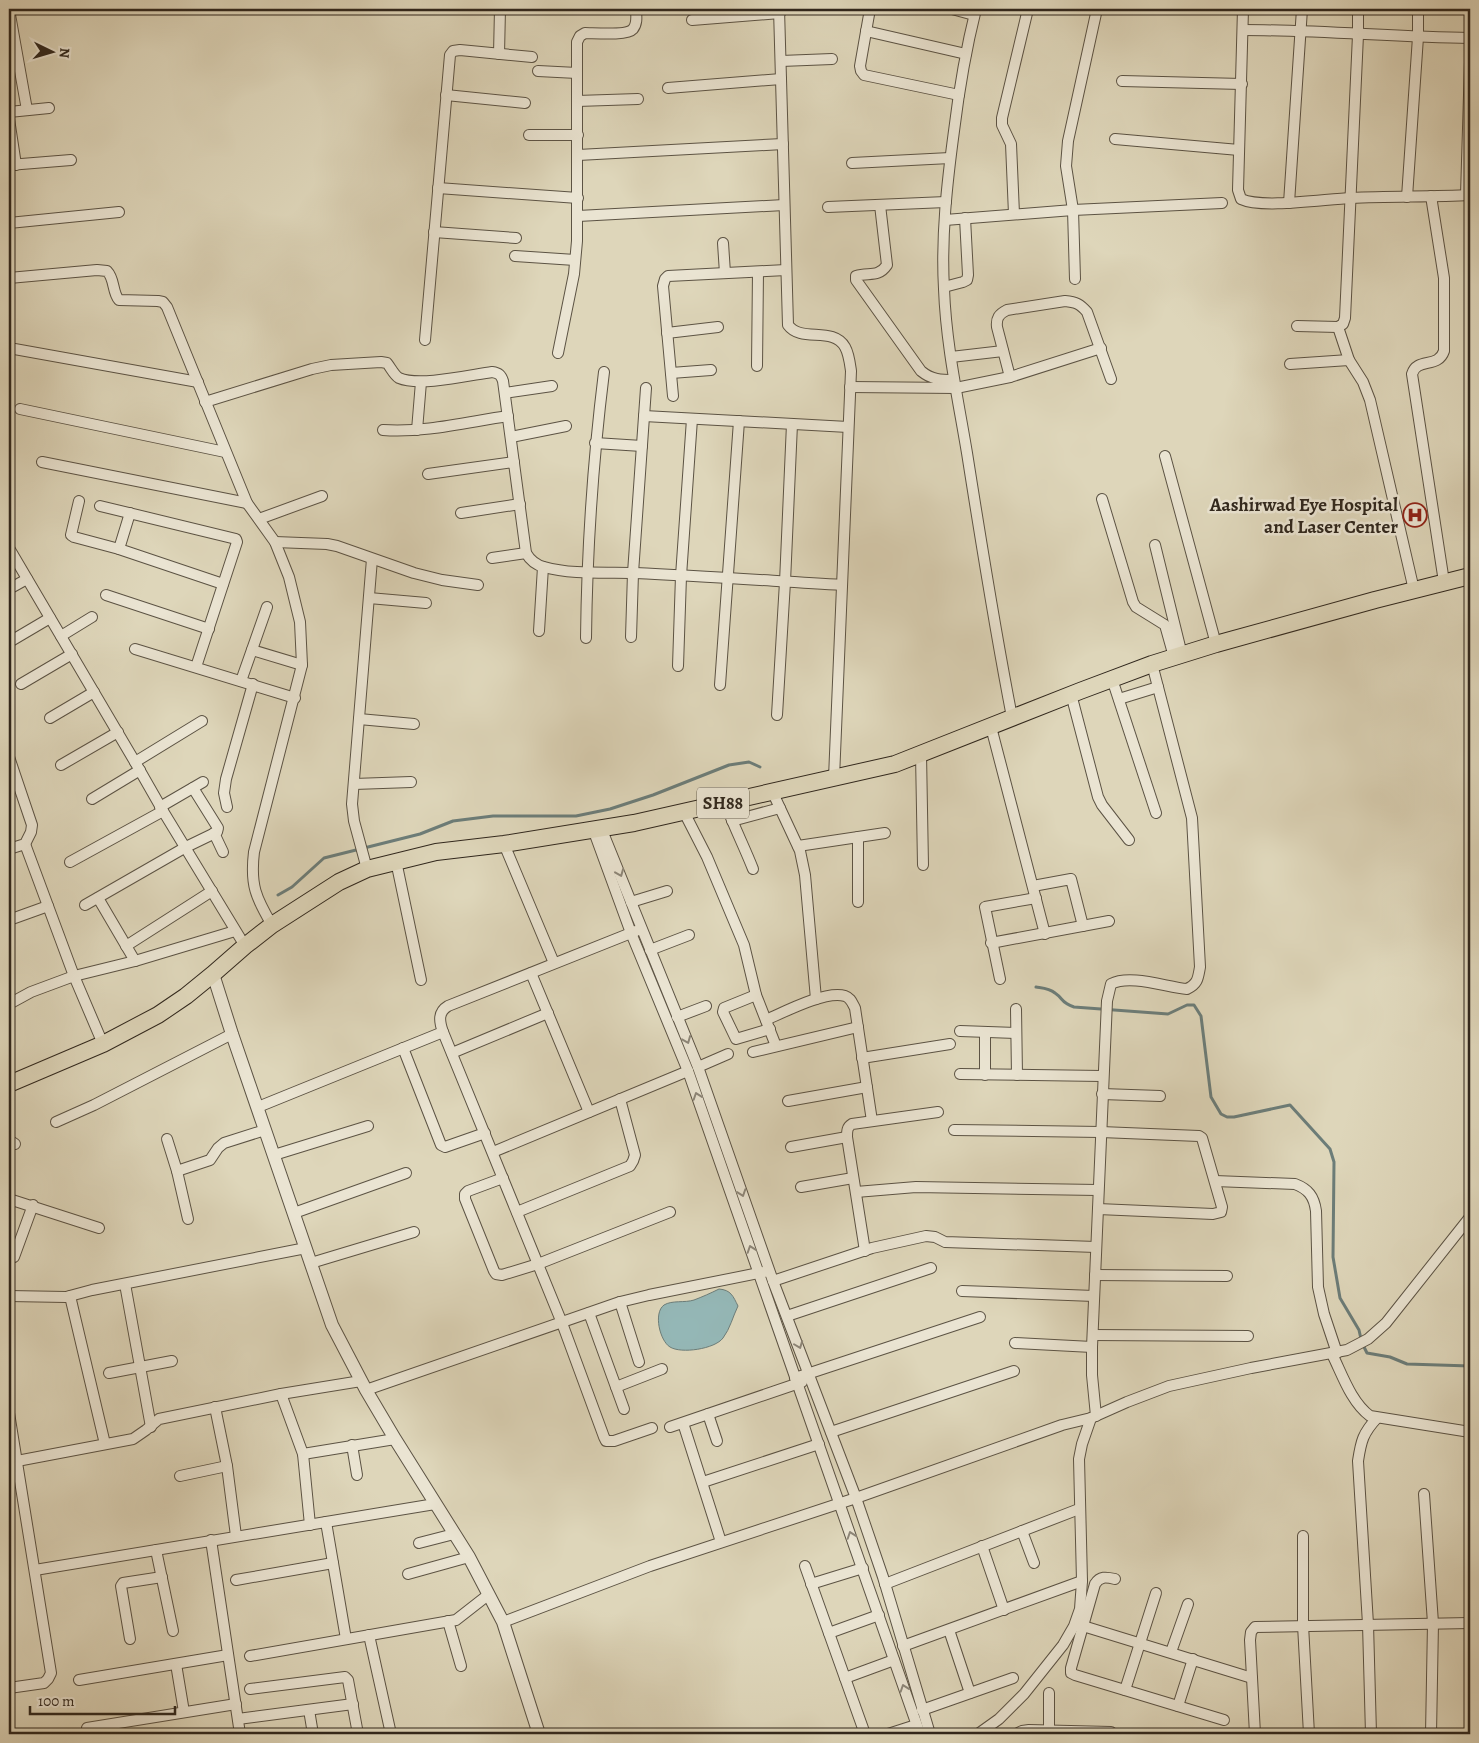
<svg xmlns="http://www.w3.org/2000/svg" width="1479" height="1743" viewBox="0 0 1479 1743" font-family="Alegreya,serif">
  <rect width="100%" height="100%" fill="#ded6ba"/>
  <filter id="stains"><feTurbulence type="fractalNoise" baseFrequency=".004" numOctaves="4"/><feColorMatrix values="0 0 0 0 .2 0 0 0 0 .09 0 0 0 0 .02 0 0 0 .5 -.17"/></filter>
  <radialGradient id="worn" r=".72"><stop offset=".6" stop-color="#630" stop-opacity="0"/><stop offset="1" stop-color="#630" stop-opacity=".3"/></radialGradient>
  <path fill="#94b7b6" stroke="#6c7d79" d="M719,1289C731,1290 733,1296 738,1306C733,1316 730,1329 723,1338C715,1349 681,1354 670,1347C660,1341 653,1313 664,1305C672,1300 685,1303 694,1300C702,1297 711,1293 719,1289Z"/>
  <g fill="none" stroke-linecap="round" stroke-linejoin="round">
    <g stroke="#6c7d79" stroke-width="3">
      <path d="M278,895L292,887L324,858L420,834L453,821L493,816H576L610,809L653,795L729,765L749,762L760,767"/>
      <path d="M1036,987C1042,988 1049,988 1055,993C1064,999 1060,1002 1074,1007L1168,1014L1187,1005H1194L1201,1016L1211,1097L1221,1114L1227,1117H1234L1290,1105L1330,1149L1334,1162L1333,1257L1340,1298L1359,1330L1361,1339"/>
      <path d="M1363,1345L1367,1353L1390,1357L1407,1364L1470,1366"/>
    </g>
    <g stroke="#5c5344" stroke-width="12">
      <g id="minor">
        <path d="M9,9L27,110"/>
        <path d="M779,9L788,325C801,343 833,326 845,347C849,354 850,364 851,371L834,778"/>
        <path d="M870,9L860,66L861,71L864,75L959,95"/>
        <path d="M952,9L974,15"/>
        <path d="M976,9C966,49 959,90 954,131C947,183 941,237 944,289C946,344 958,399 967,453C981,542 995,630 1012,717"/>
        <path d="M1243,9L1238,190L1241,199C1262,209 1325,199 1351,198C1391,196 1431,197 1470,195"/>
        <path d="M692,20L780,13"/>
        <path d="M1243,30C1319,30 1394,37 1470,38"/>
        <path d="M866,31L966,54"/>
        <path d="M499,54L500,9"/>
        <path d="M781,61L832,59"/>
        <path d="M538,71L577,73"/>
        <path d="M1122,81L1242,84"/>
        <path d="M668,88L781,79"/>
        <path d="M446,95L525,103"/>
        <path d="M577,101L638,99"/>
        <path d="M9,112L49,108"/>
        <path d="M9,119L16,165"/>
        <path d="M529,135H578"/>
        <path d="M1115,139L1239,150"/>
        <path d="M578,155L783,144"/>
        <path d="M852,163L950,158"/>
        <path d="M9,165L71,160"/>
        <path d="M438,188L578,198"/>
        <path d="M1466,195L1470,62"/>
        <path d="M1431,196L1444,278V351C1438,369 1417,357 1412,374L1444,582"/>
        <path d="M1407,197L1418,37V9"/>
        <path d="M1289,203L1302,9"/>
        <path d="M880,205L887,265C878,278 869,272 856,276V280L921,371C932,380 941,380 954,380"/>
        <path d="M828,207L946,202"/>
        <path d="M1014,214L1011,144L1002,125V118L1028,9"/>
        <path d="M578,216L784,205"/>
        <path d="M945,220L1073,210L1222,203"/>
        <path d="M9,223L119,212"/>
        <path d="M434,232L516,238"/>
        <path d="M723,243L725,273"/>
        <path d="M515,256L575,260"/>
        <path d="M9,278L97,270L107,271C115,279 112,292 119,300L158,301L163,302L167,307L247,503L275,542L289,577L300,622L302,665L254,852C250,885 256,898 272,925"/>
        <path d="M1075,279L1073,210L1066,166L1068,141L1097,9"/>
        <path d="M944,287L963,282L967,280L968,275L965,218"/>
        <path d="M1297,326L1338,327L1343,324L1345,318L1358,35V9"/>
        <path d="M1338,327L1349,360L1363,382L1370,400L1414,590"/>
        <path d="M667,333L718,327"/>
        <path d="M425,340L450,55L453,51L460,50L532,57"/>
        <path d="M9,348L198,382"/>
        <path d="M558,353L574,274L577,241V42L580,36L585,33C594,33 627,36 633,29C638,23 636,15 636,9"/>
        <path d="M951,357L1003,351"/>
        <path d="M1290,364L1349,360"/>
        <path d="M757,366L758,272"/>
        <path d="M671,373L711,370"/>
        <path d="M1010,377L997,327C996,318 999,314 1007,310L1065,301C1076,302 1080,304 1087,312L1111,379"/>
        <path d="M850,387L956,388L1010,377L1101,348"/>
        <path d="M505,393L552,386"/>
        <path d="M673,396L663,286L665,279L668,276L786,270"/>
        <path d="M205,402L312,369L331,365L381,362L387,363C391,368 394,375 399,378C419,387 470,375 492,372C499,373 501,375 503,381L526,553C530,560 536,565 544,567C572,575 606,572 635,573C704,576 773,581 842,585"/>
        <path d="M20,409L225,452"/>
        <path d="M644,416L848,427"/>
        <path d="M383,430C424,433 467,422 508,416"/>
        <path d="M417,430L421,382"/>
        <path d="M511,437L566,426"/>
        <path d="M595,443L642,446"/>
        <path d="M1165,456L1216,644"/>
        <path d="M42,462L247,503"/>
        <path d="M428,474L514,462"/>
        <path d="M1102,499L1133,602L1136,607L1165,625L1174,657"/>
        <path d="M79,501L71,535L74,537L119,549"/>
        <path d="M100,506L236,539L237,542L196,667"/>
        <path d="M130,513L119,549L223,584"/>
        <path d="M461,513L520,504"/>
        <path d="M259,519L322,496"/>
        <path d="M275,542L327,544L337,546L414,573L442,580L478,585"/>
        <path d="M1155,545L1182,655"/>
        <path d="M9,548L135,762L163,811L245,946"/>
        <path d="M492,558L526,553"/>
        <path d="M9,589L27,579"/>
        <path d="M106,595L209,629"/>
        <path d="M369,598L426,603"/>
        <path d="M539,631L543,567"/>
        <path d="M61,636L92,617"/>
        <path d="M631,637L633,573L646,388"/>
        <path d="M586,638C587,549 593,460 604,372"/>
        <path d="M11,641L50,618"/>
        <path d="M135,649L295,698"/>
        <path d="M252,650L302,665"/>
        <path d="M678,666L681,576L692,419"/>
        <path d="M1112,679L1156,813"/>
        <path d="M241,681L267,607"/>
        <path d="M21,684L72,654"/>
        <path d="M720,685L739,421"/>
        <path d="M1071,694L1098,797L1102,805L1129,840"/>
        <path d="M1119,699L1158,687"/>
        <path d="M777,715L785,582L792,424"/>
        <path d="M50,718L94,692"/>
        <path d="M359,719L414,724"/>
        <path d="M991,727L1045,934"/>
        <path d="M921,754L923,865"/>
        <path d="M9,757L32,825L31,832L25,844L9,849"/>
        <path d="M135,762L202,721"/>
        <path d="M61,765L118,732"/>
        <path d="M354,784L411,782"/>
        <path d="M772,791L800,851L805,875L816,999"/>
        <path d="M92,799L140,770"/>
        <path d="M725,802C733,825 744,846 753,869"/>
        <path d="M160,807L203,782"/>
        <path d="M227,807L224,793L226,779L253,684"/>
        <path d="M684,812L707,857L744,945L756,995L776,1046"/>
        <path d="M732,821L780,808"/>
        <path d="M601,828L698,1067L773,1281L856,1498L883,1577L930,1734"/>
        <path d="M593,829L631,933L688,1071L920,1734"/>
        <path d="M214,833L223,852"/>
        <path d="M858,837V902"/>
        <path d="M25,844L74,976L103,1044"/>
        <path d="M504,844L554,963"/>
        <path d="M798,846L885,833"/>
        <path d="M396,861L421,980"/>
        <path d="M70,862L163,811"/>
        <path d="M367,869L354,821L352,804L372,559"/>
        <path d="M1033,886L1071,879L1083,926"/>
        <path d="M98,898L135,961"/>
        <path d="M631,902L667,891"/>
        <path d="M85,905L186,847L217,832L218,828L193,788"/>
        <path d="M9,920L48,906"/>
        <path d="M636,931L448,1006C438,1012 439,1021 443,1032L562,1323L604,1437L606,1441H614L652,1428"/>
        <path d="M991,943L1109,921"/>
        <path d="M126,946L212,891"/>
        <path d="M650,950L689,935"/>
        <path d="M531,973L589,1112"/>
        <path d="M1000,979L985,907L1036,898"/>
        <path d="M756,995L724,1008L723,1012L736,1039L770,1029"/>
        <path d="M9,1004L31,992L74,976L135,961L235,931"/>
        <path d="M1016,1009L1017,1075"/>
        <path d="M677,1017L706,1006"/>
        <path d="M766,1020C784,1012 826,990 845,996C851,998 852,1003 855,1008L872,1121"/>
        <path d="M960,1031L1016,1033"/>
        <path d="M403,1048L441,1145L445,1147L485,1133"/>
        <path d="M753,1052L858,1027"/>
        <path d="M452,1053L548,1013"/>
        <path d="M862,1058L950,1044"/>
        <path d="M698,1067L728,1054"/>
        <path d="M960,1074L1102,1076"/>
        <path d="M985,1075V1032"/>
        <path d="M1102,1094L1160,1096"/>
        <path d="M788,1101L867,1087"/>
        <path d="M258,1107L443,1032"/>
        <path d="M56,1122L94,1105L232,1034"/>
        <path d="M954,1130L1101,1132L1199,1136L1202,1138L1222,1207L1221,1212L1213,1214L1098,1209"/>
        <path d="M167,1139L177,1171L188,1219"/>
        <path d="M9,1140L15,1144"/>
        <path d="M791,1147L847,1137"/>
        <path d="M493,1152L688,1071"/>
        <path d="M274,1155L368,1126"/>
        <path d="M177,1171L210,1160L218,1148L224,1143L265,1130"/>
        <path d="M503,1178L468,1191L465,1194V1199L494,1271L496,1274L502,1275L538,1264L670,1212"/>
        <path d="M1215,1181L1295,1184C1308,1189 1314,1196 1316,1211L1318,1287L1324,1314L1337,1353"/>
        <path d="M801,1187L853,1178"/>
        <path d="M856,1192L916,1187L1098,1190"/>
        <path d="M9,1199L99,1228"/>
        <path d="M517,1212L630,1166L633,1161L635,1155L620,1099"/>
        <path d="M294,1213L406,1173"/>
        <path d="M865,1251L847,1137C847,1131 847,1127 852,1124L938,1112"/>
        <path d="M14,1257L33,1205"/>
        <path d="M311,1263L414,1232"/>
        <path d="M1095,1275L1227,1276"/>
        <path d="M773,1281L872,1248L926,1236L935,1237L945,1242L1096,1247"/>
        <path d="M125,1284L151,1427"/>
        <path d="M962,1291L1094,1296"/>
        <path d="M9,1296L66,1297L92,1290L306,1248"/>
        <path d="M70,1296L105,1444"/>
        <path d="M620,1302L639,1362"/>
        <path d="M589,1313L624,1409"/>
        <path d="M787,1316L931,1268"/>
        <path d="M1093,1335L1248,1336"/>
        <path d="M1015,1343L1092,1347"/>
        <path d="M1332,1354C1342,1374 1351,1402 1370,1416L1470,1432"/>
        <path d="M109,1373L172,1361"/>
        <path d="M795,1378L980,1317"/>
        <path d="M616,1387L662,1369"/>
        <path d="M366,1390L620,1302L649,1295L764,1272"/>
        <path d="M281,1394L303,1454L310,1525"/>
        <path d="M215,1407L227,1466L236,1536"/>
        <path d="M9,1413L51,1673L48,1679L44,1683L9,1688"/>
        <path d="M708,1414L717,1441"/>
        <path d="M1096,1416L1092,1375V1347L1107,1001L1111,984C1130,974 1166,987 1187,989C1198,984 1198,978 1200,967L1192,818L1152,664"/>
        <path d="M683,1423L721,1542"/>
        <path d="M670,1427L802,1382"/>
        <path d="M831,1432L1014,1371"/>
        <path d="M352,1445L357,1475"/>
        <path d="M303,1454L395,1439"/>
        <path d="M17,1461L133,1439L146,1430L159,1419L281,1394L361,1381"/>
        <path d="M180,1476L227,1466"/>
        <path d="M703,1482L819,1444"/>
        <path d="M1424,1494L1433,1623L1431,1734"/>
        <path d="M326,1522L346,1639"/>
        <path d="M1022,1531L1034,1563"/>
        <path d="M1303,1536V1625L1309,1734"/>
        <path d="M211,1540L240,1734"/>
        <path d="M419,1543L454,1534"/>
        <path d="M982,1546L1004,1610"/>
        <path d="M156,1550L173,1631"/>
        <path d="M805,1566L865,1734"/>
        <path d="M35,1570L435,1504"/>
        <path d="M408,1574L469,1557"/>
        <path d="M1115,1579C1106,1577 1100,1576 1095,1584L1071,1668V1673L1075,1675L1224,1720"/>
        <path d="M236,1580L333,1563"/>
        <path d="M811,1584L863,1568"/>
        <path d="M885,1584L1079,1509"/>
        <path d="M448,1621L461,1666"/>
        <path d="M503,1622L650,1566L856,1498L1062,1425L1091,1418L1127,1402L1169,1386L1251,1368L1347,1350L1368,1339L1386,1323L1470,1217"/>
        <path d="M1083,1626L1252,1678"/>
        <path d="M949,1630L970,1693"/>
        <path d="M829,1633L879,1615"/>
        <path d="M369,1635L391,1734"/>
        <path d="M130,1639L121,1586L123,1583L162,1577"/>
        <path d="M903,1646L1082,1581"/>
        <path d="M1171,1652L1188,1604"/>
        <path d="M250,1656L456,1620L488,1595"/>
        <path d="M176,1664L184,1712"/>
        <path d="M845,1678L894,1660"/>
        <path d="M79,1680L228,1655"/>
        <path d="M250,1689L345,1677L348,1680L358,1734"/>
        <path d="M1125,1690L1156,1593"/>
        <path d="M1178,1706L1193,1659"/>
        <path d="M309,1710L313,1734"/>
        <path d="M922,1710L1013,1678"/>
        <path d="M238,1719L353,1704"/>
        <path d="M87,1728L236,1704"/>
        <path d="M1049,1731V1693"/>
        <path d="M748,1734H757"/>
        <path d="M888,1734L916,1725"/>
        <path d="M978,1734L999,1719L1024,1694L1063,1645L1074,1626L1080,1609L1082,1581L1079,1459L1082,1444L1091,1418"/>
        <path d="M1016,1734L1022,1731L1029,1730L1111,1732"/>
        <path d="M1255,1734L1250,1640L1251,1632L1255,1627L1470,1623"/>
        <path d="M1371,1734L1368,1624L1358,1461C1361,1441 1363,1433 1377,1418"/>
      </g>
    </g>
    <g stroke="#5c5344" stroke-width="14">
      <path id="tertiary" d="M213,974L232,1034L332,1325L366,1390L395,1439L469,1557L503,1622L539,1734"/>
    </g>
    <g stroke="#30271d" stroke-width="18">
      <path id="primary" d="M9,1084L103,1044L158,1015L186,996L213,974L245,946L272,925L339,882L367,869L436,852L504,844L634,823L895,764L1080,691L1152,664L1216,644L1375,600L1470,576"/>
    </g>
    <use href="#minor" stroke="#eae4d2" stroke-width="10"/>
    <use href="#tertiary" stroke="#eae4d2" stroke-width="12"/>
    <use href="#primary" stroke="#ded6ba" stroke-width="16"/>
  </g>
  <defs><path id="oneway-chevron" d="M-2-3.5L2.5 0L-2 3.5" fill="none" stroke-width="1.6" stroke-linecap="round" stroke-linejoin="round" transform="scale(1.25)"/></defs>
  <g stroke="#8d8678">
    <use href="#oneway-chevron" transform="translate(620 873) rotate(68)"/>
    <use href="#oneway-chevron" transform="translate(687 1040) rotate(68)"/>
    <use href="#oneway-chevron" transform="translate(697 1096) rotate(-109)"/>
    <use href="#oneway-chevron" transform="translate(742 1193) rotate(71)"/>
    <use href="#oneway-chevron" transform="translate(751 1249) rotate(-109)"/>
    <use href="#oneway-chevron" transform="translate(799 1345) rotate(69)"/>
    <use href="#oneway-chevron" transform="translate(851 1535) rotate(-109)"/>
    <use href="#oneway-chevron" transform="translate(904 1688) rotate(-109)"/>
  </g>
  <defs>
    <g id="hospital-ring" transform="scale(1.25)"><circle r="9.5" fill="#eae4d2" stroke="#8f2418" stroke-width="1.5"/><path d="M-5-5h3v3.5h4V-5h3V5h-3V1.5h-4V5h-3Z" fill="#8f2418"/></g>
  </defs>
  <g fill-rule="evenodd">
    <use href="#hospital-ring" x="1415" y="515"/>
  </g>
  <g text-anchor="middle" stroke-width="5" stroke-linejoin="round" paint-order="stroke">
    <rect fill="#eae4d2" stroke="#686053" stroke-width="1" x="697" y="787.5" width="52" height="31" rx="4"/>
    <g font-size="18" font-weight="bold" fill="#30271d">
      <text x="723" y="809">SH88</text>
    </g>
    <g font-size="19" font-weight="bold" fill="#30271d" stroke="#eae4d2" text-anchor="end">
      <text x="1398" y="511">Aashirwad Eye Hospital<tspan x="1398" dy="22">and Laser Center</tspan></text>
    </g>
  </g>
  <rect width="1479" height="1743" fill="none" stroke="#ded6ba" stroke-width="30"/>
  <rect x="10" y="10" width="1459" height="1723" fill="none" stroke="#30271d" stroke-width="2.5"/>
  <rect x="15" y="15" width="1449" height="1713" fill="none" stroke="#30271d"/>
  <g transform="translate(52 52) rotate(95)" stroke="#eae4d2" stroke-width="4" paint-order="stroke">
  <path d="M0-4L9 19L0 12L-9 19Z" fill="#30271d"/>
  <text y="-8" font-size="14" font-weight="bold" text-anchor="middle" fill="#30271d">N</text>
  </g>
  <path d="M30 1706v8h145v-8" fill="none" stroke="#30271d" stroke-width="2.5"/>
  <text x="38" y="1706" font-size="15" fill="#30271d" stroke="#eae4d2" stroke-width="4" paint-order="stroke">100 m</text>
  <rect width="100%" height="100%" filter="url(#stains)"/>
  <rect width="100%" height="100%" fill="url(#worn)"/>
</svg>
